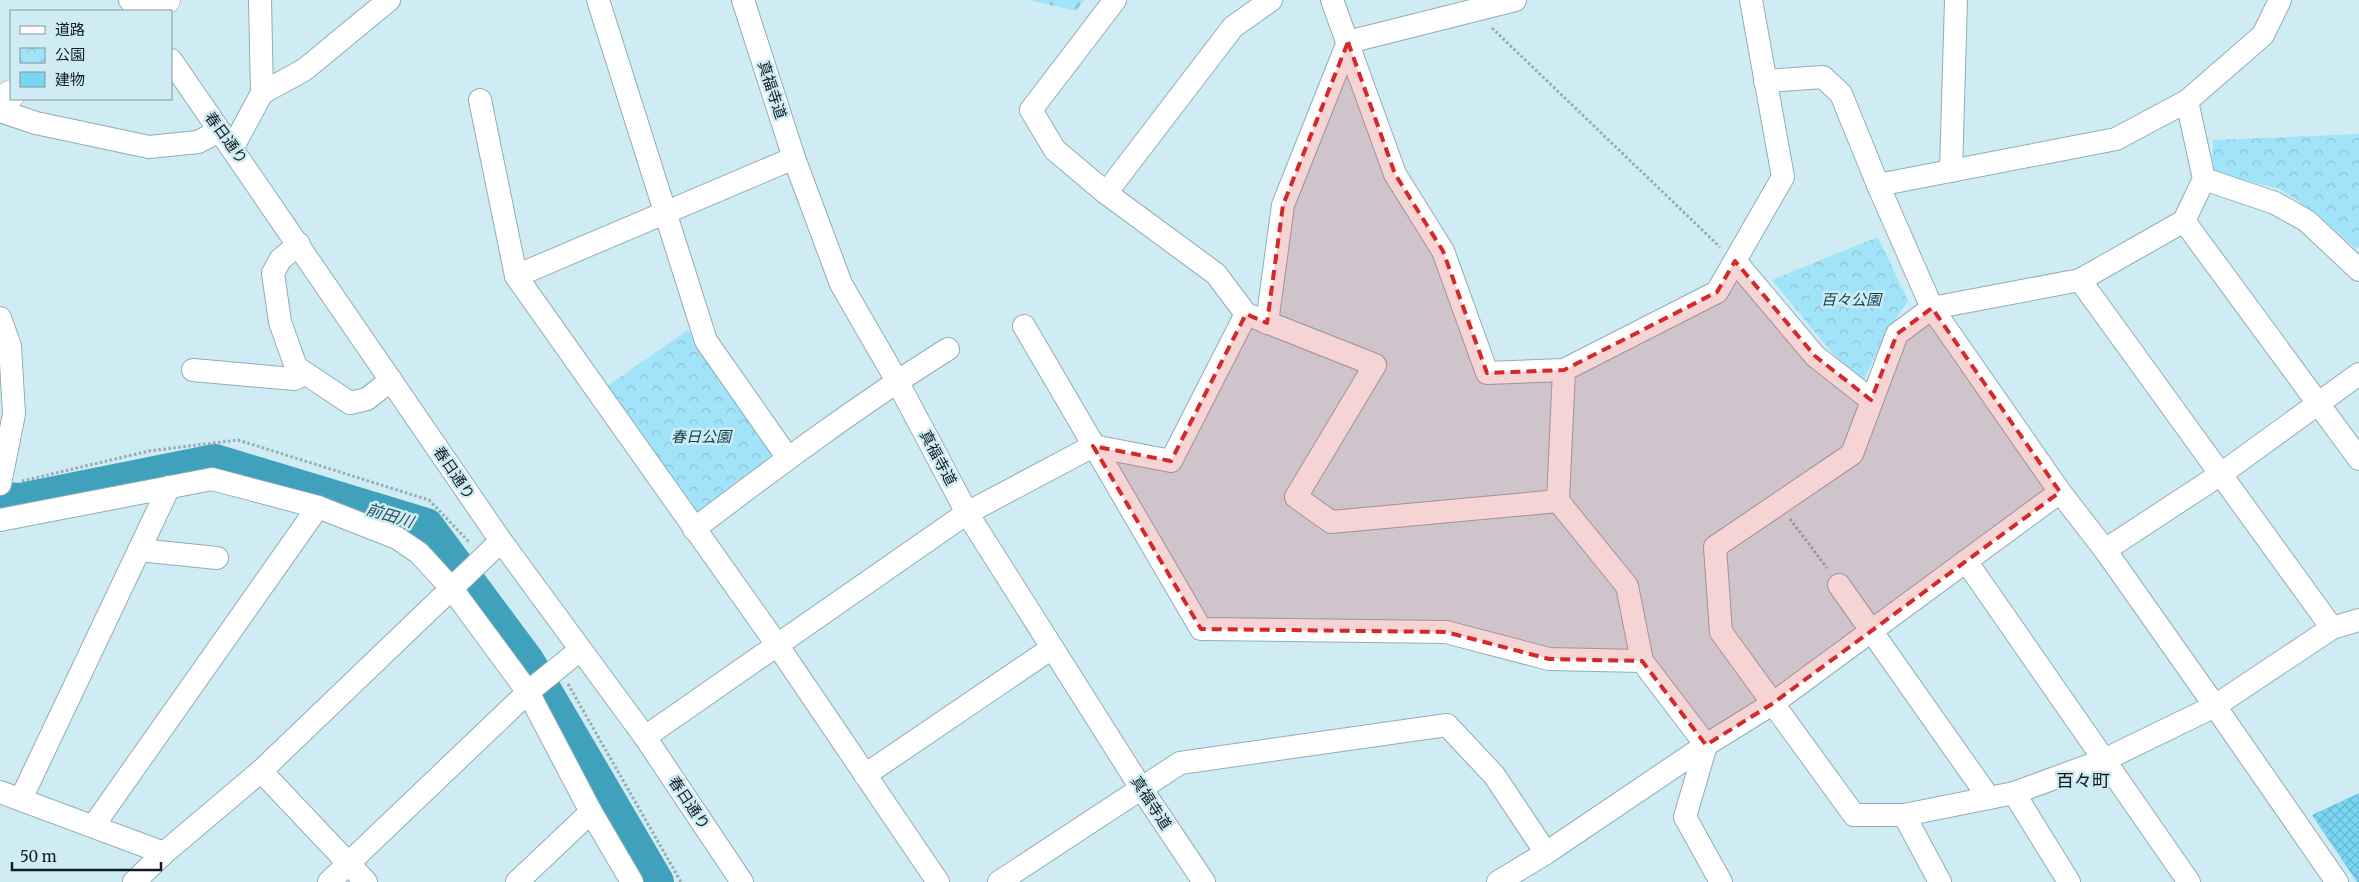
<svg xmlns="http://www.w3.org/2000/svg" width="2359" height="882" viewBox="0 0 2359 882" font-family="Merriweather,'Noto Sans JP',serif">
  <defs>
    <pattern id="forest-firs" width="22" height="20" patternUnits="userSpaceOnUse" patternTransform="scale(1.25)"><rect width="22" height="20" fill="#a1e3f8"/><path d="M5 1l3.5 6h-7zM16 11l3.5 6h-7z" fill="#8ac2d4"/></pattern>
    <pattern id="park-crowns" width="20" height="18" patternUnits="userSpaceOnUse" patternTransform="scale(1.25)"><rect width="20" height="18" fill="#a1e3f8"/><path d="M2 6a3 3 0 1 1 6 0M12 15a3 3 0 1 1 6 0" fill="none" stroke="#8ac2d4"/></pattern>
    <pattern id="building-cross-hatch" width="8" height="8" patternUnits="userSpaceOnUse" patternTransform="scale(1.25)"><rect width="8" height="8" fill="#78d6f2"/><path d="M0 0l8 8M0 8l8-8" fill="none" stroke="#67b7cf"/></pattern>
  </defs>
  <rect width="100%" height="100%" fill="#cfecf5"/>
  <path fill="url(#forest-firs)" d="M1029,0H1084L1076,11Z"/>
  <g fill="url(#park-crowns)">
    <path d="M2359,134V247L2355,248L2315,212L2280,189L2212,172L2213,140Z"/>
    <path d="M1878,237L1908,301L1889,328L1862,383L1828,348L1772,280Z"/>
    <path d="M688,330L777,455L694,517L603,389Z"/>
  </g>
  <g fill="none" stroke-linecap="round" stroke-linejoin="round">
    <path stroke="#40a1bc" stroke-width="36" d="M0,500L21,501L215,462L426,526L527,662L656,882"/>
  </g>
  <path fill="url(#building-cross-hatch)" d="M2359,793V882H2357L2312,815Z"/>
  <g fill="none" stroke-linecap="round" stroke-linejoin="round">
    <g stroke="#92adb6" stroke-width="24">
      <g id="minor">
        <path d="M130,0L138,11"/>
        <path d="M598,0L706,341L788,458"/>
        <path d="M743,0L794,158L841,284L897,381L967,513L1141,788L1204,882"/>
        <path d="M1332,0L1395,174L1443,251L1487,373L1564,370L1717,292L1783,177L1751,0"/>
        <path d="M171,60L501,541L645,737L742,882"/>
        <path d="M1765,81L1823,77L1841,94L1878,185L1932,308L2060,492L2105,550L2215,706L2337,882"/>
        <path d="M262,93L304,70L389,0"/>
        <path d="M480,100L516,276L778,646L938,882"/>
        <path d="M2187,101L2204,179L2184,221L2080,280L1932,308L1897,334L1852,454L1715,547L1721,632L1854,815H1904L2014,793L2104,760L2215,706L2332,628L2359,620"/>
        <path d="M0,111L36,123L149,147L198,142L219,131"/>
        <path d="M233,147L262,93L260,0"/>
        <path d="M1951,171L1956,0"/>
        <path d="M2204,179L2275,203L2307,221L2359,270"/>
        <path d="M1878,185L2116,139L2187,101L2263,35L2280,0"/>
        <path d="M1106,193L1233,27L1271,0"/>
        <path d="M2184,221L2359,459"/>
        <path d="M299,244L280,260L273,273L280,322L296,367L350,403L367,399L391,380"/>
        <path d="M1735,261L1815,356L1871,400"/>
        <path d="M516,276L794,158"/>
        <path d="M2080,280L2332,628"/>
        <path d="M1246,314L1375,365L1296,497L1331,522L1558,501L1627,586L1642,661L1706,745"/>
        <path d="M0,318L10,346L14,414L0,484"/>
        <path d="M1267,323L1283,205L1348,42L1515,0"/>
        <path d="M1024,326L1201,629L1446,632L1549,659L1642,661"/>
        <path d="M193,370L294,379L306,374"/>
        <path d="M1558,501L1564,370"/>
        <path d="M0,520L212,479L318,507L397,538L419,553L452,589L528,692L591,812L632,882"/>
        <path d="M694,529C777,466 860,404 948,349"/>
        <path d="M139,550L217,558"/>
        <path d="M2105,550L2221,474L2359,374"/>
        <path d="M1966,561L2189,882"/>
        <path d="M1839,585L1989,798"/>
        <path d="M645,737L967,513L1093,446L1171,461L1246,314L1216,274L1106,193L1055,150L1031,110L1115,0"/>
        <path d="M1706,745L1685,817L1721,882"/>
        <path d="M261,771L366,882"/>
        <path d="M865,775L1052,648"/>
        <path d="M0,792L164,853"/>
        <path d="M2014,793L2069,882"/>
        <path d="M21,799L169,487"/>
        <path d="M1904,815L1940,882"/>
        <path d="M94,825L318,507"/>
        <path d="M134,882L164,853L261,771L501,541"/>
        <path d="M329,882L528,692L580,650"/>
        <path d="M517,882L591,812"/>
        <path d="M999,882L1180,763L1447,725L1494,775L1546,853L1706,745L1772,704L2060,492"/>
        <path d="M1498,882L1546,853"/>
      </g>
    </g>
    <g stroke="#92adb6" stroke-width="29">
      <g id="major">
        <path d="M148,11L166,0"/>
        <path d="M0,102L11,94"/>
      </g>
    </g>
    <g stroke="#94abb2" stroke-width="3" stroke-dasharray="2.5 2.5" stroke-linecap="butt">
      <path d="M1492,28L1720,247"/>
      <path d="M22,481L149,451L238,440L429,500L470,543"/>
      <path d="M1790,519L1827,568"/>
      <path d="M568,684L681,882"/>
    </g>
    <use href="#minor" stroke="#fff" stroke-width="22"/>
    <use href="#major" stroke="#fff" stroke-width="28"/>
  </g>
  <path fill="#d62828" fill-opacity="0.2" stroke="#d62828" stroke-width="4" stroke-dasharray="10 6" stroke-linejoin="round" d="M1348,42L1395,174L1443,251L1487,373L1564,370L1717,292L1735,261L1815,356L1871,400L1897,334L1932,308L2060,492L1772,704L1706,745L1642,661L1549,659L1446,632L1201,629L1093,446L1171,461L1246,314L1267,323L1283,205Z"/>
  <g text-anchor="middle" stroke-width="5" stroke-linejoin="round" paint-order="stroke">
    <g font-size="15" fill="#111b1f" stroke="#cfecf5">
      <text transform="translate(772 90) rotate(72)" y="5">真福寺道</text>
      <text transform="translate(226 138) rotate(54)" y="5">春日通り</text>
      <text transform="translate(938 458) rotate(62)" y="5">真福寺道</text>
      <text transform="translate(454 473) rotate(56)" y="5">春日通り</text>
      <text transform="translate(689 803) rotate(56)" y="5">春日通り</text>
      <text transform="translate(1151 803) rotate(57)" y="5">真福寺道</text>
    </g>
    <g font-size="15" font-style="italic" fill="#15404c" stroke="#cfecf5">
      <text x="1851" y="305">百々公園</text>
      <text x="701" y="442">春日公園</text>
    </g>
    <g font-size="16" font-style="italic" fill="#27515e" stroke="#cfecf5">
      <text transform="translate(390 515) rotate(17)" y="6">前田川</text>
    </g>
    <g font-size="18" fill="#111b1f" stroke="#cfecf5">
      <text x="2083" y="787">百々町</text>
    </g>
  </g>
  <rect x="10" y="10" width="162" height="90" fill="#cfecf5" stroke="#83989f"/>
  <rect x="20" y="26" width="25" height="8" fill="#ffffff" stroke="#83989f"/>
  <text x="55" y="35" font-size="15" fill="#111b1f">道路</text>
  <rect x="20" y="48" width="25" height="15" fill="url(#park-crowns)" stroke="#83989f"/>
  <text x="55" y="60" font-size="15" fill="#111b1f">公園</text>
  <rect x="20" y="72" width="25" height="15" fill="#78d6f2" stroke="#83989f"/>
  <text x="55" y="85" font-size="15" fill="#111b1f">建物</text>
  <path d="M12 862v8h149v-8" fill="none" stroke="#111b1f" stroke-width="2.5"/>
  <text x="20" y="862" font-size="15" fill="#111b1f" stroke="#cfecf5" stroke-width="4" paint-order="stroke">50 m</text>
</svg>
